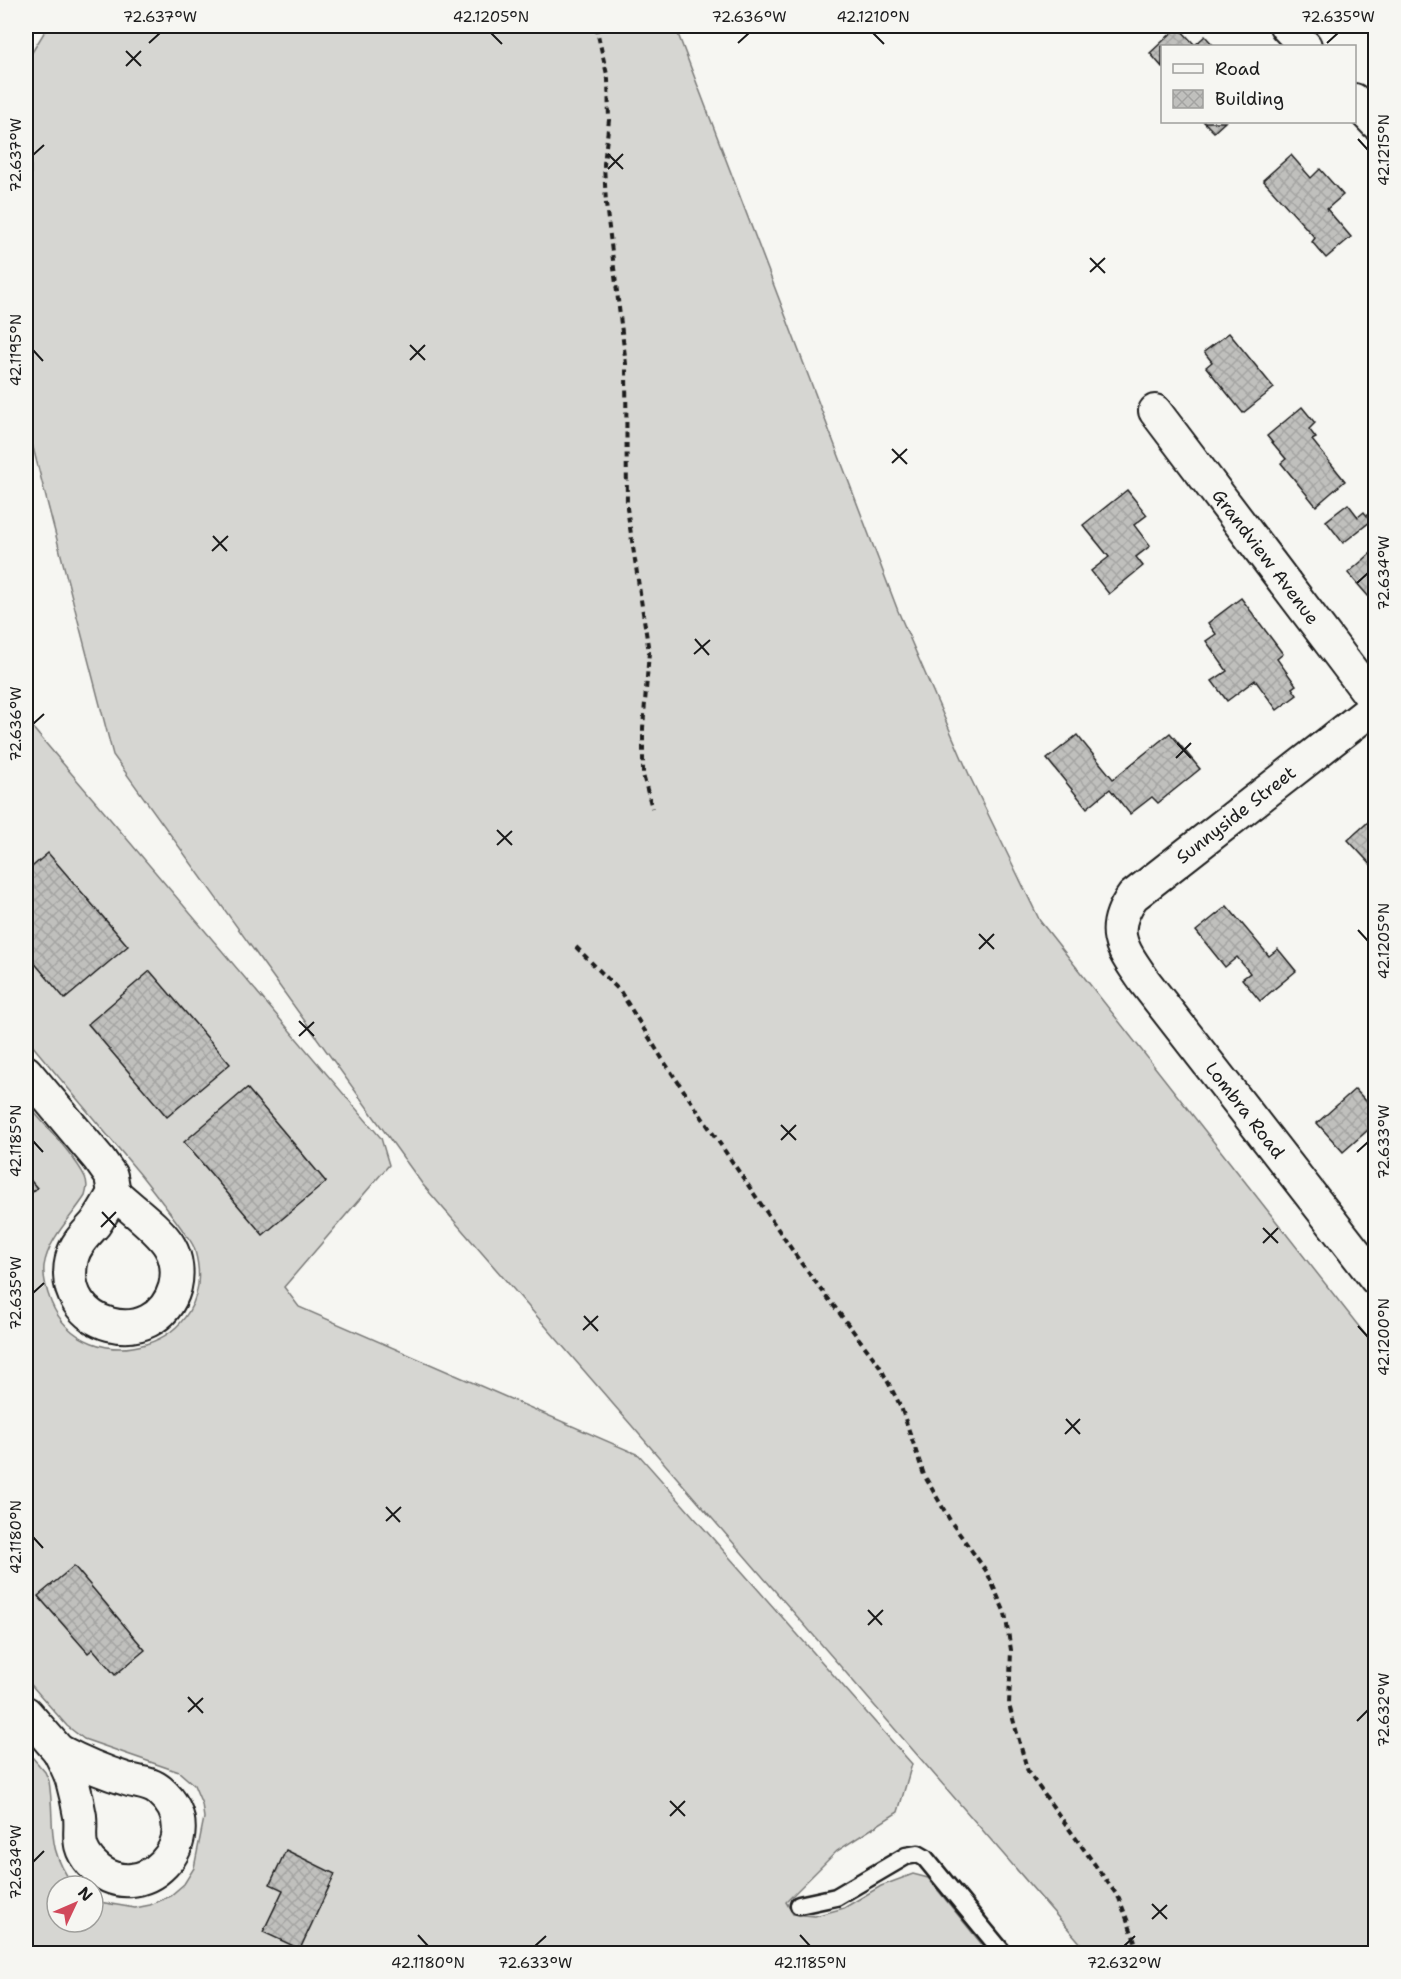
<svg xmlns="http://www.w3.org/2000/svg" width="1401" height="1979" viewBox="0 0 1401 1979" font-family="'Shantell Sans',sans-serif">
  <defs>
    <pattern id="building-cross-hatch" width="8" height="8" patternUnits="userSpaceOnUse" patternTransform="scale(1.5)"><rect width="8" height="8" fill="#c0c0bd"/><path d="M0 0l8 8M0 8l8-8" fill="none" stroke="#a4a4a2"/></pattern>
  </defs>
  <rect width="100%" height="100%" fill="#f6f6f2"/>
  <filter id="ink" filterUnits="userSpaceOnUse"><feTurbulence type="fractalNoise" baseFrequency=".0167" numOctaves="2"/><feDisplacementMap in="SourceGraphic" scale="12" xChannelSelector="R" yChannelSelector="G"/><feConvolveMatrix kernelMatrix="1 2 1 2 8 2 1 2 1" color-interpolation-filters="sRGB"/></filter>
  <g filter="url(#ink)">
    <g fill="#d6d6d2" stroke="#797977" stroke-width="1.5">
      <path d="M48,26H675L898,611L971,779L1040,921L1375,1347V1953H1089L423,1185L113,755L30,436L31,54Z"/>
      <path d="M26,720L381,1138L389,1165L284,1287L299,1307L639,1455L912,1764L898,1812L837,1851L786,1902L793,1914L815,1916L844,1908L881,1886L913,1874L928,1878L989,1953H26V1750L45,1772L49,1781C56,1825 44,1846 74,1886H57V1922H93V1901L135,1908L150,1905L170,1896L184,1884L194,1868L204,1818L202,1804L194,1785L179,1772L84,1739L67,1726L26,1679V1103C41,1121 76,1157 85,1177C88,1184 87,1189 85,1196C71,1218 48,1239 44,1266C43,1277 47,1292 51,1302C85,1385 222,1348 195,1251C194,1244 188,1238 184,1232C170,1212 155,1193 140,1174C102,1129 64,1084 26,1038Z"/>
    </g>
    <g fill="url(#building-cross-hatch)" stroke="#1c1c1c" stroke-width="1.5">
      <path d="M1178,27L1195,45L1205,36L1214,46H1162V67L1150,53Z"/>
      <path d="M1204,122H1225L1214,132Z"/>
      <path d="M1291,155L1311,178L1320,169L1343,195L1327,209L1351,237L1326,258L1312,242L1315,238L1263,180Z"/>
      <path d="M1229,333L1274,388L1243,413L1206,367L1212,362L1204,352Z"/>
      <path d="M1302,407L1315,423L1309,429L1316,438L1312,440L1345,481L1316,506L1281,463L1286,459L1267,436Z"/>
      <path d="M1127,490L1147,515L1134,525L1150,546L1136,557L1143,566L1109,594L1091,571L1109,557L1083,525Z"/>
      <path d="M1348,504L1358,517L1364,512L1371,521L1343,543L1326,521Z"/>
      <path d="M1376,549V605L1348,573Z"/>
      <path d="M1241,598L1283,654L1277,659L1296,685L1292,688L1297,695L1277,710L1255,680L1227,701L1212,681L1227,671L1206,641L1216,634L1208,623Z"/>
      <path d="M1170,733L1200,769L1158,803L1152,797L1130,814L1110,789L1087,808L1047,759L1077,735L1113,779Z"/>
      <path d="M1376,815V870L1348,840Z"/>
      <path d="M48,853L128,946L65,999L26,953V872Z"/>
      <path d="M1227,906L1269,956L1278,949L1296,971L1260,1001L1242,979L1250,973L1237,957L1225,967L1196,931Z"/>
      <path d="M150,971L230,1064L167,1117L88,1024Z"/>
      <path d="M247,1088L326,1182L263,1235L184,1142Z"/>
      <path d="M1355,1089L1367,1102L1373,1095L1376,1098V1123L1343,1152L1317,1123Z"/>
      <path d="M26,1175L37,1188L26,1198Z"/>
      <path d="M74,1566L145,1650L115,1675L93,1649L88,1653L38,1596Z"/>
      <path d="M286,1850L335,1874L300,1949L263,1932L283,1890L270,1884Z"/>
    </g>
    <g fill="none" stroke-linecap="round" stroke-linejoin="round">
      <g stroke="#1c1c1c" stroke-width="21">
        <path id="service" d="M799,1905L836,1897L906,1856L918,1854L925,1858L1004,1954"/>
      </g>
      <g stroke="#1c1c1c" stroke-width="36">
        <g id="minor">
          <path d="M1286,26L1305,46"/>
          <path d="M1354,100L1376,123"/>
          <path id="s1" d="M1155,411L1376,703"/>
          <path id="s2" d="M1376,706L1133,896C1107,932 1123,950 1145,982L1376,1279"/>
          <path d="M26,1072L99,1159L111,1176L114,1193"/>
          <path d="M114,1193C130,1208 160,1229 170,1247C177,1259 178,1274 175,1287C156,1354 55,1329 72,1258C75,1244 86,1234 95,1224C102,1214 108,1203 114,1193Z"/>
          <path d="M26,1713L59,1751"/>
          <path d="M59,1751C80,1762 103,1772 126,1779C138,1783 150,1782 160,1791C214,1837 139,1915 91,1863C75,1845 82,1835 80,1816C78,1804 75,1791 72,1780C69,1770 63,1760 59,1751Z"/>
        </g>
      </g>
      <g stroke="#1c1c1c" stroke-width="4" stroke-dasharray="6 4.5" stroke-linecap="butt">
        <path d="M596,26L608,79L609,120L604,164L606,204L626,364L627,508L649,652L643,728V775L652,808"/>
        <path d="M576,947L620,991L663,1060L801,1263L879,1365L901,1407L924,1475L951,1522L987,1572L1005,1613L1011,1650L1009,1705L1028,1772L1119,1898L1136,1944L1143,1954"/>
      </g>
      <use href="#service" stroke="#f6f6f2" stroke-width="16"/>
      <use href="#minor" stroke="#f6f6f2" stroke-width="32"/>
    </g>
  </g>
  <path fill="none" stroke="#1c1c1c" stroke-width="2" d="M491,33L502,44M873,33L884,44M149,43L160,33M738,43L749,33M1327,43L1338,33M126,51L141,66M126,66L141,51M1358,139L1368,150M608,154L623,169M33,155L44,145M608,169L623,154M1090,258L1105,273M1090,272L1105,258M410,345L425,360M33,350L43,361M410,360L425,345M892,449L907,464M892,463L907,449M213,536L227,551M212,551L228,536M1357,583L1368,573M695,639L709,655M694,654L710,640M33,724L44,714M1177,743L1191,758M1176,758L1191,743M497,830L512,845M497,845L512,831M1358,930L1368,941M979,934L994,949M979,949L994,934M299,1021L314,1036M299,1036L314,1022M781,1125L796,1140M781,1140L796,1125M33,1141L43,1152M1357,1152L1368,1142M102,1212L116,1227M101,1227L116,1212M1263,1228L1278,1243M1263,1243L1278,1228M33,1293L44,1283M584,1316L598,1331M1358,1326L1368,1337M583,1330L598,1316M1066,1419L1080,1434M1065,1434L1080,1419M386,1507L400,1522M386,1521L401,1507M33,1537L43,1548M868,1610L882,1625M868,1625L883,1610M188,1697L203,1713M188,1712L203,1698M1357,1721L1368,1710M670,1801L685,1816M670,1816L685,1801M33,1862L44,1851M1152,1904L1167,1919M1152,1919L1167,1905M418,1935L428,1946M800,1935L810,1946M535,1946L546,1936M1124,1946L1135,1936"/>
  <g text-anchor="middle" stroke-width="4.5" stroke-linejoin="round" paint-order="stroke">
    <g font-size="18" fill="#1c1c1c" stroke="#f6f6f2">
      <text dy="6" stroke="none"><textPath href="#s1" startOffset="183">Grandview Avenue</textPath></text>
      <text transform="translate(1236 815) rotate(-38)" y="6">Sunnyside Street</text>
      <text dy="6" stroke="none"><textPath href="#s2" startOffset="567">Lombra Road</textPath></text>
    </g>
  </g>
  <rect width="1401" height="1979" fill="none" stroke="#f6f6f2" stroke-width="66"/>
  <rect x="1161" y="45" width="195" height="78" fill="#f6f6f2" stroke="#9f9f9c" stroke-width="1.5"/>
  <rect x="1173" y="64" width="30" height="9" fill="#f6f6f2" stroke="#9f9f9c" stroke-width="1.5"/>
  <text x="1215" y="75" font-size="18" fill="#1c1c1c">Road</text>
  <rect x="1173" y="90" width="30" height="18" fill="url(#building-cross-hatch)" stroke="#9f9f9c" stroke-width="1.5"/>
  <text x="1215" y="105" font-size="18" fill="#1c1c1c">Building</text>
  <g transform="translate(75 1904) rotate(46)"><circle r="28" fill="#f6f6f2" stroke="#9f9f9c" stroke-width="1.5"/>
  <path d="M0-4.5L10 22L0 15L-10 22Z" fill="#d1495b"/>
  <text y="-9" font-size="16" font-weight="bold" text-anchor="middle" fill="#1c1c1c">N</text>
  </g>
  <rect x="33" y="33" width="1335" height="1913" fill="none" stroke="#1c1c1c" stroke-width="2"/>
  <g font-size="15" text-anchor="middle" fill="#1c1c1c">
    <text x="160" y="22">72.637°W</text>
    <text x="491" y="22">42.1205°N</text>
    <text x="749" y="22">72.636°W</text>
    <text x="873" y="22">42.1210°N</text>
    <text x="1338" y="22">72.635°W</text>
    <text transform="translate(1384 150) rotate(-90)" y="5">42.1215°N</text>
    <text transform="translate(16 155) rotate(-90)" y="5">72.637°W</text>
    <text transform="translate(16 350) rotate(-90)" y="5">42.1195°N</text>
    <text transform="translate(1384 573) rotate(-90)" y="5">72.634°W</text>
    <text transform="translate(16 724) rotate(-90)" y="5">72.636°W</text>
    <text transform="translate(1384 941) rotate(-90)" y="5">42.1205°N</text>
    <text transform="translate(16 1141) rotate(-90)" y="5">42.1185°N</text>
    <text transform="translate(1384 1142) rotate(-90)" y="5">72.633°W</text>
    <text transform="translate(16 1293) rotate(-90)" y="5">72.635°W</text>
    <text transform="translate(1384 1337) rotate(-90)" y="5">42.1200°N</text>
    <text transform="translate(16 1537) rotate(-90)" y="5">42.1180°N</text>
    <text transform="translate(1384 1710) rotate(-90)" y="5">72.632°W</text>
    <text transform="translate(16 1862) rotate(-90)" y="5">72.634°W</text>
    <text x="428" y="1968">42.1180°N</text>
    <text x="535" y="1968">72.633°W</text>
    <text x="810" y="1968">42.1185°N</text>
    <text x="1124" y="1968">72.632°W</text>
  </g>
</svg>
